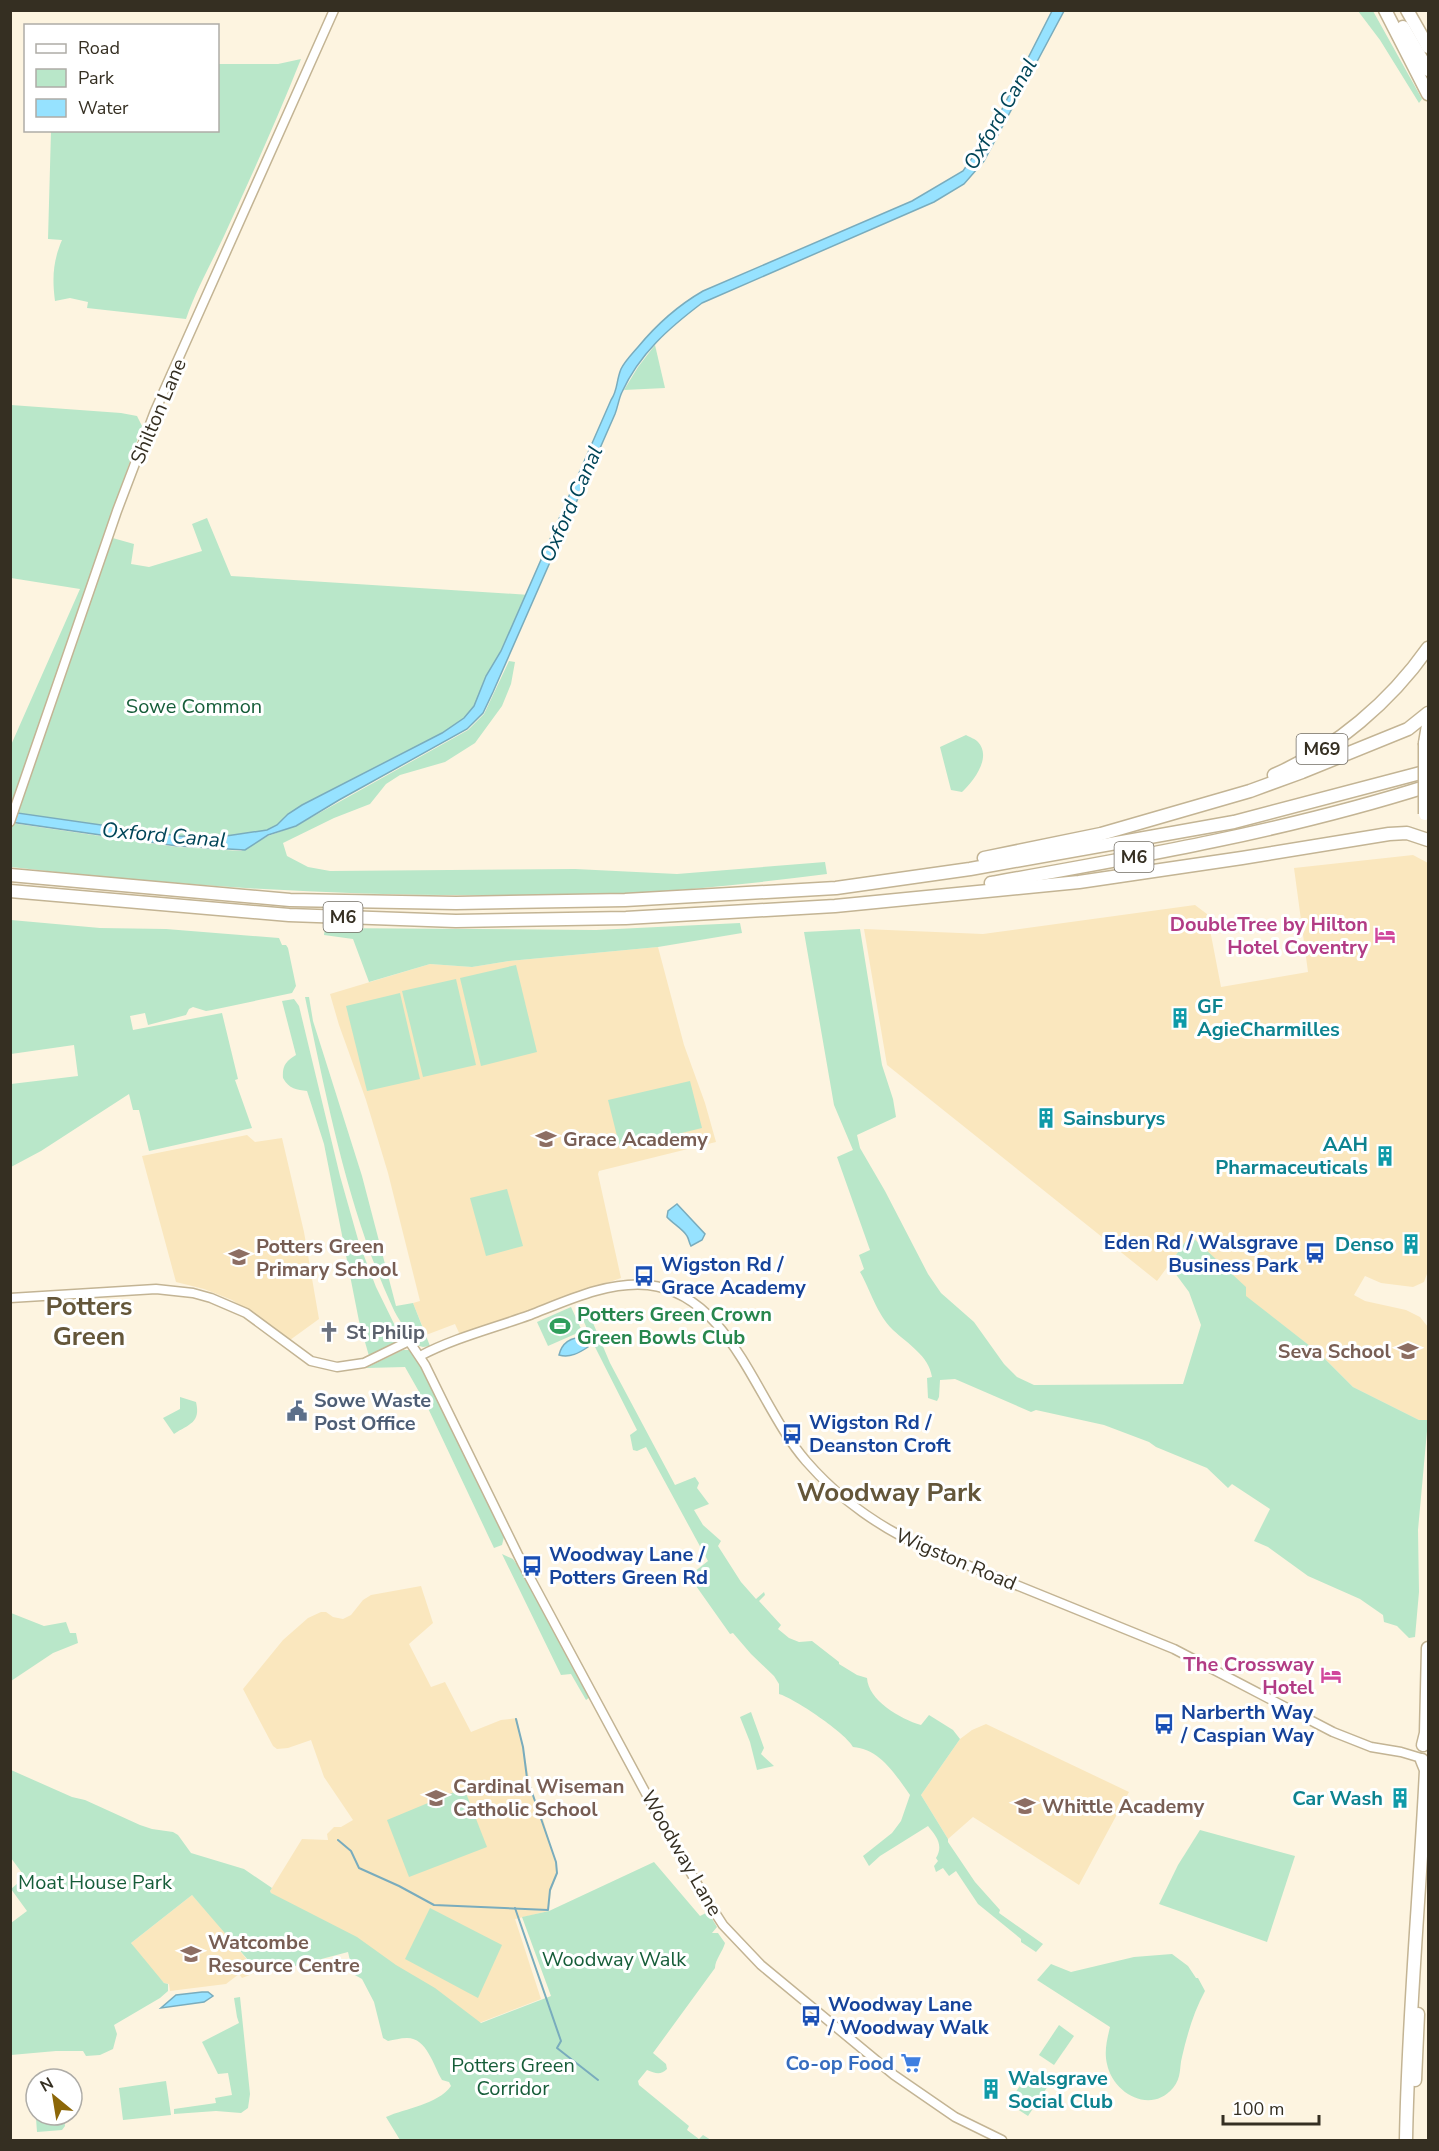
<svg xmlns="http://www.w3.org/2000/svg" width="1439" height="2151" viewBox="0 0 1439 2151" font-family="'Nunito Sans',sans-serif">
  <rect width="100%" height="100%" fill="#fdf4e0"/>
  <g fill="#fae7be">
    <path d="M1413,855L1428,863V1271L1424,1282L1413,1287L1381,1283L1365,1276L1354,1295L1365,1301L1406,1310L1420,1317L1428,1327V1420H1419L1353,1387L1319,1353L1245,1296L1190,1236L1157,1281L887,1065L864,929L983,934L1195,905L1207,914L1221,987L1308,972L1294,868Z"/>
    <path d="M658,947L684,1045L705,1103L716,1142L599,1171L598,1174L621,1278L460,1335L455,1324L426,1335L413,1303L420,1301L388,1173L366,1100L339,1025L330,994L430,964L472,967L509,961Z"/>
    <path d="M247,1135L255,1142L282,1138L304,1232L319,1319L290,1340L232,1300L204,1289L176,1282L142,1156Z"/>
    <path d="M421,1586L433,1623L409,1644L431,1687L445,1682L471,1732L501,1720L517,1718L532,1792L542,1815L557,1869V1874L551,1891L549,1911L515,1919L541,1999L479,2023L271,1893L270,1891L302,1839L328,1840L327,1834L334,1827H341L353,1820L324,1777L311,1740L288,1748L277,1749L273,1746L243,1689L283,1640L308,1618L321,1612H326L333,1617L343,1619L351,1615L363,1600L371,1595Z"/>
    <path d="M986,1724L1129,1792L1079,1885L973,1817L948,1839L921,1795L960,1739L972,1730Z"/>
    <path d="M192,1895L217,1923L257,1972L242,1978L239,1974L226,1984L170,1991L169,1984L164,1983L147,1965L131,1943Z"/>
  </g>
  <g fill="#b9e7c9">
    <path d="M1358,11H1373L1422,99L1419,103L1380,40Z"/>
    <path d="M301,59C277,119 251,177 224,236C211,264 196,290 186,319L87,308L88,302L70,298L55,301C52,278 53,261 62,240L48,239L51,131L218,130V64H278Z"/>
    <path d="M655,345L665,388L624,390L638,367Z"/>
    <path d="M11,405L121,413L137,416L142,426L86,590L109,537L134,544L131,564L149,567L202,551L192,524L207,518L231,576L530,595L474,716L280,827L223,843L10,812L11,745L80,589L11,578Z"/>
    <path d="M509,661L515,662L511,684L502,706L475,743L445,762L400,775L386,784L370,804L334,818L283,843L287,856L308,867L330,871L575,869L677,874L825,862L827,874C758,883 689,890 619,894C583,896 546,895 510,895C343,897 176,886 11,867V823L176,847L241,851L268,836L296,826L468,730L484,714Z"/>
    <path d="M966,735C969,737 976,739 978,742C992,757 974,781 962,792L951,790L940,747Z"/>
    <path d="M11,920L100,928L166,929L279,938L282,945H286L288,948L296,986L292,993L212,1010L206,1011L193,1007L189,1009L186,1015L148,1025L145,1013L130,1016L133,1030L222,1013L238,1079L235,1080L252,1128L149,1151L139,1110H133L129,1094L41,1151L11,1167V1084L78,1076L74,1045L11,1054Z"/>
    <path d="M740,923L742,933L658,947L509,961L472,967L430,964L369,982L353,939L324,935L325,928L596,930Z"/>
    <path d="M860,929L882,1065L893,1099L896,1117L857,1135L860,1148L885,1191L928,1274L941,1293L974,1322L1004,1364L1017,1377L1034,1385L1183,1384L1201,1325L1189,1292L1169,1265L1190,1235L1246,1287V1296L1319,1353L1353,1387L1419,1420H1428L1418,1530L1419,1592L1415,1637L1409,1638L1397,1626L1384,1622L1383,1615L1360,1599L1308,1576L1268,1547L1254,1541L1270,1509L1232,1484L1228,1488L1207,1468L1156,1447L1149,1442L1104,1425L1036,1410L1031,1412L955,1379L940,1380L939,1397L937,1401L928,1398L927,1378L932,1377C929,1356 908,1344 893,1330C876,1313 871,1291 860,1272L864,1269L859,1255L870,1250L837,1157L853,1150L834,1105L804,932Z"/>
    <path d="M516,965L537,1052L481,1066L460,978Z"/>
    <path d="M456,979L476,1065L423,1077L402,991Z"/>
    <path d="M400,993L420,1079L367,1091L346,1006Z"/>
    <path d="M305,997H309L313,1021L362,1176L396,1306L413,1303L430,1346L423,1347L416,1345C408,1332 398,1320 392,1306C348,1210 327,1100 305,997Z"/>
    <path d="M294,999L299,1006L340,1176L359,1243L376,1287L401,1338L400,1341L369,1356L359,1321L324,1144L307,1091C297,1090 289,1089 283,1078C282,1066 286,1061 296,1055L282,1001Z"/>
    <path d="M690,1081L702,1128L620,1148L608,1100Z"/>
    <path d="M507,1189L523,1246L486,1256L470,1198Z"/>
    <path d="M585,1304L610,1363L675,1485L695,1477L699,1483L697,1488L709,1504L694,1510L703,1525L721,1541L718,1546L741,1582L756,1599L764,1592L765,1595L759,1601L781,1625L778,1629L789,1638L799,1642L812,1641L839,1662V1664L857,1675L867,1678C868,1700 900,1719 921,1725L929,1715L953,1730L960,1739L921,1795L948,1839V1842L975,1882L1000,1910L999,1913L1043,1944L1036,1952L1021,1942V1939L978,1904L956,1871L949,1876L943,1868L936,1872L934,1866L938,1861L936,1858C944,1845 936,1836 928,1826L880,1856L869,1866L863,1856L892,1833L901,1821L910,1795C895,1774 880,1749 853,1747C847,1734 794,1698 779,1694V1684L774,1676L751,1654L733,1633L730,1634L689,1576L708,1561L646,1447L637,1451L633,1450L630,1435L637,1430L596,1349L577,1306Z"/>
    <path d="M571,1307L582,1331L548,1346L537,1322Z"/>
    <path d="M403,1350H409L415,1356L430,1382L504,1537L502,1545L494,1548L426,1404L405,1367L366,1368Z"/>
    <path d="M180,1397L196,1402C201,1423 189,1424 174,1434L163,1418L180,1409Z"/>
    <path d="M502,1554L513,1559L528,1581L590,1697L586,1700L571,1674L561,1675Z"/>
    <path d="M11,1613L44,1626L66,1622L70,1633H76L78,1643L53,1653L11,1681Z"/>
    <path d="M751,1712L764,1748L761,1754L774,1766L757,1770L750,1742L740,1717Z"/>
    <path d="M11,1770L72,1797L85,1800L140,1825L152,1829L173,1832L178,1835L191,1853L244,1869L272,1888L270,1891L271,1893L357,1937L396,1965L435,1988L481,2023L551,1996L522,1917L549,1911L654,1862L700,1916L708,1912L717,1927L712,1933H718L725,1943C723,1951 715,1960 715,1968L653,2053L666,2064L667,2069C660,2076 655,2073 647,2070L638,2081L639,2085L689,2126L687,2130L699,2139L703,2135L711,2140H400L386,2117C406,2108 437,2105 451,2086L449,2082L442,2080C433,2065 427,2038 407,2038C400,2038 394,2040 388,2041L383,2038L374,2002L362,1979L353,1974L348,1952L261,1975L192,1895L131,1943L164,1983L168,1984V1991L160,1998L114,2025L117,2034L113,2049L100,2055L86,2056L83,2051H56L11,2055V1923L27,1911L11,1889L25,1877L11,1858Z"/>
    <path d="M464,1788L487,1847L409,1877L387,1820Z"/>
    <path d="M1200,1830L1295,1856L1267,1942L1159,1904L1178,1865Z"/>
    <path d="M430,1908L502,1945L478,1998L405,1959Z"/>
    <path d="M1172,1954L1188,1966L1196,1978H1198L1205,1991C1194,2011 1187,2035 1182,2057C1179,2068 1182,2077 1173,2088C1150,2115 1113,2093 1107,2064C1104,2051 1107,2040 1110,2027L1037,1980L1051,1964L1071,1972L1134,1957Z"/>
    <path d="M240,1997L250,2094L248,2108L241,2113L216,2111L174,2114V2109L216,2103L215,2098L232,2095L228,2073L218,2074L202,2042L239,2023L237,2017L234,1998Z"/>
    <path d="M1059,2025L1074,2036L1054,2065L1039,2055Z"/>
    <path d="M1029,2073L1048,2086L1028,2116L1008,2103Z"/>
    <path d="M166,2081L171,2115L123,2120L119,2088Z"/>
    <path d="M36,2089V2115H64L65,2126L62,2130L37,2132L34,2090Z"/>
  </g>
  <g fill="#96e2ff" stroke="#79acbd" stroke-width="1.5">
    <path d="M1052,11H1064L984,161L964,184L934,202L702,303C669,328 640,353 622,392C619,398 618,406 615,414L493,692L483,713L467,729L339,800L296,826L268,835L245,850L177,846L11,822V812L178,836L201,837L226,836L267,830L277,825L288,814L302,805L442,733L464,718L474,706L486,676L501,651L611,400C618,390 616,381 621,369C625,361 632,354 638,347C657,324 677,306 703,291L912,201L963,171L983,142L1001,111Z"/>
    <path d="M677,1204L705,1234L702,1240L691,1246C689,1243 689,1239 687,1236C683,1229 672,1223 667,1217L668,1211Z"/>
    <path d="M585,1337L589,1343L588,1347C579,1353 570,1358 559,1355C562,1342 572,1337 585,1337Z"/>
    <path d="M202,1992H208L213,1996L204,2002L161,2008L176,1995Z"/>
  </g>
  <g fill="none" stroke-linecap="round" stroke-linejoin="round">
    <g stroke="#79acbd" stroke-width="2">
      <path d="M338,1840L351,1851L359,1868L399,1886L434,1905L548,1910L550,1890L557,1873L556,1862L527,1778L523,1747L516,1719"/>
      <path d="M515,1908L561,2041L557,2048L598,2080"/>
    </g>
    <g stroke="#c3b494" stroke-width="11">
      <g id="minor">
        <path d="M10,822L117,511L155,411L334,10"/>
        <path d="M10,1298L156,1289L193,1293L211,1298L246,1313L311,1361L337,1367L364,1363L409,1341L425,1365L522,1563L657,1814L703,1894L723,1925L761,1965L894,2075L955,2117L1002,2140"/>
        <path d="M420,1356C454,1338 494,1328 530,1315C566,1301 608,1281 648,1285C731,1294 757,1405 806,1461C839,1499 883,1530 930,1550L1174,1649L1333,1732L1371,1747L1401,1752L1421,1758"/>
      </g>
    </g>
    <g stroke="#c3b494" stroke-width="15">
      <g id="highway">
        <path d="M1385,10L1428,94"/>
        <path d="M1407,10L1428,47"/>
        <path d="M1403,27L1428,70"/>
        <path d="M1425,743L1428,725"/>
        <path d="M1274,775C1336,748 1390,702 1428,648"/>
        <path d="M984,858L1101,834L1250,791L1302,772L1408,729L1428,713"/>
        <path d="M10,875L290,900L456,903L625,900L836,888L970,869L1234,822L1428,771"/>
        <path d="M991,883C1138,857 1286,831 1428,786"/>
        <path d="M10,891L289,915L456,921L626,918L835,906L1079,882L1242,858L1389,834L1407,833L1428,840"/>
        <path d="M1423,1745L1426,1733L1428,1648"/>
        <path d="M1415,2080L1418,2014"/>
        <path d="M1406,2140C1408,2017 1420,1893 1426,1770L1422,1760"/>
      </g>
    </g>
    <use href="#minor" stroke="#fff" stroke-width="8"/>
    <use href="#highway" stroke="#fff" stroke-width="12"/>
    <g stroke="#c3b494" stroke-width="15" stroke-linecap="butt">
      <path id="highway-bridge" d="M1425,743V814"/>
    </g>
    <use href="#highway-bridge" stroke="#fff" stroke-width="12"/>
  </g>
  <defs>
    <g id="hotel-bare" transform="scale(1.62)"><path d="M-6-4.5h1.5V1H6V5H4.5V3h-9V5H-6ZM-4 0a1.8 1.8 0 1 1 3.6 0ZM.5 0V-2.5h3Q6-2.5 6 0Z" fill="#d1479c" stroke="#fff" stroke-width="2.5" paint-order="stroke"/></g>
    <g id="building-bare" transform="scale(1.62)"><path d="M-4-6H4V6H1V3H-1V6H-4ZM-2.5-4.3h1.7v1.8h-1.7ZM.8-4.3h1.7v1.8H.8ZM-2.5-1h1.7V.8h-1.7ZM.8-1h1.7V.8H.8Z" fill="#0f9aa8" stroke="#fff" stroke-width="2.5" paint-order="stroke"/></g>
    <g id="school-bare" transform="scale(1.62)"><path d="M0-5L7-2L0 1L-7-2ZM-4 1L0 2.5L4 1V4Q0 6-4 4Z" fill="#8d6e63" stroke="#fff" stroke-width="2.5" paint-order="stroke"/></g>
    <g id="bus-bare" transform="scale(1.62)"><path d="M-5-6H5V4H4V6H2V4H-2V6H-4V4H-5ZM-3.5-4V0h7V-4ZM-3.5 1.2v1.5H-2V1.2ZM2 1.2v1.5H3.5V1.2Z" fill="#1a4fb4" stroke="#fff" stroke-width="2.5" paint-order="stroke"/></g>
    <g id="stadium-bare" transform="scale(1.62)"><path d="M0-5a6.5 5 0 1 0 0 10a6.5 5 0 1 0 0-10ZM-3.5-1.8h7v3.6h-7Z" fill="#2e9e5b" stroke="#fff" stroke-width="2.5" paint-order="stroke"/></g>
    <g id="church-bare" transform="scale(1.62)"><path d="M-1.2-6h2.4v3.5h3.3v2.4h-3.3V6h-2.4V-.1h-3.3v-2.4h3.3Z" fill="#6b7280" stroke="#fff" stroke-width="2.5" paint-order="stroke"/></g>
    <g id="civic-bare" transform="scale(1.62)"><path d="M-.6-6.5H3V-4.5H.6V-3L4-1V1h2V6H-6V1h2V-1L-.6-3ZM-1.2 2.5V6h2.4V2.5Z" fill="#5c6f8a" stroke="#fff" stroke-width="2.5" paint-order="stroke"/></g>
    <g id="supermarket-bare" transform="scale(1.62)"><path d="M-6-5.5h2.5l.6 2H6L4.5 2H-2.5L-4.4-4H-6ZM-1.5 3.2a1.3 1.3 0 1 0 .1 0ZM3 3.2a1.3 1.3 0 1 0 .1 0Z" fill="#3f7fe0" stroke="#fff" stroke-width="2.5" paint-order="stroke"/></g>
  </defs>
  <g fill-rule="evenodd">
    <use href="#hotel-bare" x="1385" y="935"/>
    <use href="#building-bare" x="1180" y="1018"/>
    <use href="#building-bare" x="1046" y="1118"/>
    <use href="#school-bare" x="546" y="1139"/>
    <use href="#building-bare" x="1385" y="1156"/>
    <use href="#building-bare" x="1411" y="1244"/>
    <use href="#bus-bare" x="1315" y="1253"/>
    <use href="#school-bare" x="239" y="1257"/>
    <use href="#bus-bare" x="644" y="1276"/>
    <use href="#stadium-bare" x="560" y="1326"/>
    <use href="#church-bare" x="329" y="1332"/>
    <use href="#school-bare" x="1408" y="1351"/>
    <use href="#civic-bare" x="297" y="1411"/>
    <use href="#bus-bare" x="792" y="1434"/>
    <use href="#bus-bare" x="532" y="1566"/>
    <use href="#hotel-bare" x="1331" y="1675"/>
    <use href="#bus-bare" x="1164" y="1724"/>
    <use href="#school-bare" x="436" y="1798"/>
    <use href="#building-bare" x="1400" y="1798"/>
    <use href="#school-bare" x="1025" y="1806"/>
    <use href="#school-bare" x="191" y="1954"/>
    <use href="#bus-bare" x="811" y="2016"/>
    <use href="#supermarket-bare" x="911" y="2063"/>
    <use href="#building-bare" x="991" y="2089"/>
  </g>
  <g text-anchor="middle" stroke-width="6" stroke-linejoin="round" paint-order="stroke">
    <g fill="#fff" stroke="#726d64" stroke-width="1.5">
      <rect x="1296.5" y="734" width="51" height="30" rx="4.5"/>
      <rect x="1114.5" y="842" width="39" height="30" rx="4.5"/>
      <rect x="323.5" y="902" width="39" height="30" rx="4.5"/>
    </g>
    <g font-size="18" font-weight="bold" fill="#352f22">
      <text x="1322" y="755">M69</text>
      <text x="1134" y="863">M6</text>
      <text x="343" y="923">M6</text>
    </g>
    <g font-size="20" fill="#352f22" stroke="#fff">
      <text transform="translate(158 411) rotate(-67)" y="7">Shilton Lane</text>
      <text transform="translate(956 1559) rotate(23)" y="7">Wigston Road</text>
      <text transform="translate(682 1853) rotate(60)" y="7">Woodway Lane</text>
    </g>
    <g font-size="20" fill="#165d39" stroke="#fff">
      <text x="194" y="713">Sowe Common</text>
      <text x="95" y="1889">Moat House Park</text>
      <text x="614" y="1966">Woodway Walk</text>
      <text x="513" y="2072">Potters Green<tspan x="513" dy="23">Corridor</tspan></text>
    </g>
    <g font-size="20" font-weight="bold" fill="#b23c85" stroke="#fff" text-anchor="end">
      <text x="1368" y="931">DoubleTree by Hilton<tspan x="1368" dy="23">Hotel Coventry</tspan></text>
      <text x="1314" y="1671">The Crossway<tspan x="1314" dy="23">Hotel</tspan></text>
    </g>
    <g font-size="20" font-weight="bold" fill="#0d838f" stroke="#fff" text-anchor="start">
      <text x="1197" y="1013">GF<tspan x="1197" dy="23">AgieCharmilles</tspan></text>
      <text x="1063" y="1125">Sainsburys</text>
      <text x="1368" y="1151" text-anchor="end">AAH<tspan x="1368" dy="23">Pharmaceuticals</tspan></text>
      <text x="1394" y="1251" text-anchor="end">Denso</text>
      <text x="1383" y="1805" text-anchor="end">Car Wash</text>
      <text x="1008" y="2085">Walsgrave<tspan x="1008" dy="23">Social Club</tspan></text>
    </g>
    <g font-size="20" font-weight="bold" fill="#785e54" stroke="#fff" text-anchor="start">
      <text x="563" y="1146">Grace Academy</text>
      <text x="256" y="1253">Potters Green<tspan x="256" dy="23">Primary School</tspan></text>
      <text x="1391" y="1358" text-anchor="end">Seva School</text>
      <text x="453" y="1793">Cardinal Wiseman<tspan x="453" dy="23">Catholic School</tspan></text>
      <text x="1042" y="1813">Whittle Academy</text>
      <text x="208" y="1949">Watcombe<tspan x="208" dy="23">Resource Centre</tspan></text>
    </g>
    <g font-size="20" font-weight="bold" fill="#164399" stroke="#fff" text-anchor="start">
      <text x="1298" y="1249" text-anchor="end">Eden Rd / Walsgrave<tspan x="1298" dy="23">Business Park</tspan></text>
      <text x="661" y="1271">Wigston Rd /<tspan x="661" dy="23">Grace Academy</tspan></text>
      <text x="809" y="1429">Wigston Rd /<tspan x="809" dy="23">Deanston Croft</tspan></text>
      <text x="549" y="1561">Woodway Lane /<tspan x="549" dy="23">Potters Green Rd</tspan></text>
      <text x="1181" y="1719">Narberth Way<tspan x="1181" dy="23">/ Caspian Way</tspan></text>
      <text x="828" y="2011">Woodway Lane<tspan x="828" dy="23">/ Woodway Walk</tspan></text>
    </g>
    <g font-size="20" font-weight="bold" fill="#27864d" stroke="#fff" text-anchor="start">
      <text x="577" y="1321">Potters Green Crown<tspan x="577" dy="23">Green Bowls Club</tspan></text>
    </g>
    <g font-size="20" font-weight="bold" fill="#5b616d" stroke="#fff" text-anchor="start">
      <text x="346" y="1339">St Philip</text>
    </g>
    <g font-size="20" font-weight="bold" fill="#4e5e75" stroke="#fff" text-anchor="start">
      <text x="314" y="1407">Sowe Waste<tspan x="314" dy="23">Post Office</tspan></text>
    </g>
    <g font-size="20" font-weight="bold" fill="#366cbe" stroke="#fff" text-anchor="end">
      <text x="894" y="2070">Co-op Food</text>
    </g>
    <g font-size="21" font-style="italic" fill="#004558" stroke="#fff">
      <text transform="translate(1000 114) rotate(-60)" y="7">Oxford Canal</text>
      <text transform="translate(571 504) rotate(-66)" y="7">Oxford Canal</text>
      <text transform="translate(164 835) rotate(5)" y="7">Oxford Canal</text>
    </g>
    <g font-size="26" font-weight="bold" fill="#645639" stroke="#fff">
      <text x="89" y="1315">Potters<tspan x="89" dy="30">Green</tspan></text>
      <text x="889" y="1501">Woodway Park</text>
    </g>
  </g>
  <rect width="1439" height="2151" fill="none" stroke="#352f22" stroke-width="24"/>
  <rect x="24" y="24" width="195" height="108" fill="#ffffff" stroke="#aeaca7" stroke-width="1.5"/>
  <rect x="36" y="44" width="30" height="9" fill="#ffffff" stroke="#aeaca7" stroke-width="1.5"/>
  <text x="78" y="54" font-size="18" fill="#352f22">Road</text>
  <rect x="36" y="69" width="30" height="18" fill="#b9e7c9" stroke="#aeaca7" stroke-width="1.5"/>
  <text x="78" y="84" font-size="18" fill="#352f22">Park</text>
  <rect x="36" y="99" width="30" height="18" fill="#96e2ff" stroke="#aeaca7" stroke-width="1.5"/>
  <text x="78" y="114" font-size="18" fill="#352f22">Water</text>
  <g transform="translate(54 2097) rotate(330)"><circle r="28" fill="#ffffff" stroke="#aeaca7" stroke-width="1.5"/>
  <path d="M0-4.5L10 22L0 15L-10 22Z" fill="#8c6708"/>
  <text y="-9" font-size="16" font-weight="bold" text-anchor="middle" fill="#352f22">N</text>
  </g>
  <path d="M1223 2115v9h96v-9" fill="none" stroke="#352f22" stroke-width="3"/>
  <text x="1232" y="2115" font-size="18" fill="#352f22" stroke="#ffffff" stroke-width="4.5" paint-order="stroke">100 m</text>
</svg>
